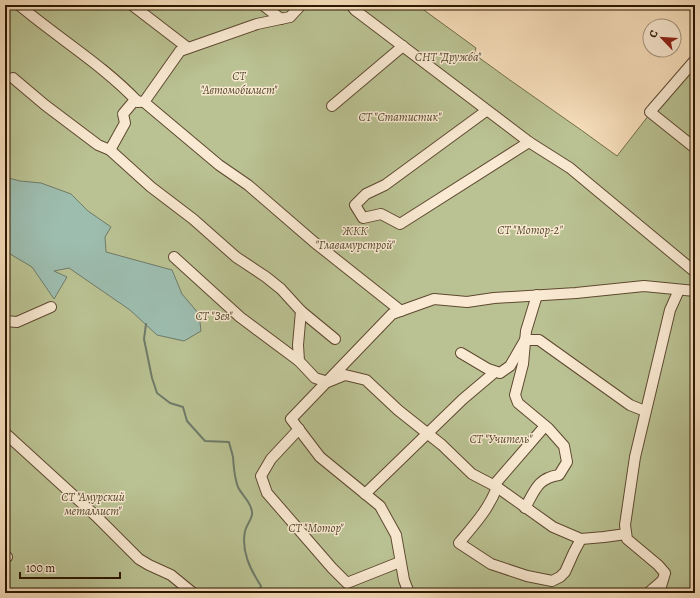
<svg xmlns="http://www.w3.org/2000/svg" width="700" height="598" viewBox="0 0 700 598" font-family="Alegreya,serif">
  <rect width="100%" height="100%" fill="#f7dfbc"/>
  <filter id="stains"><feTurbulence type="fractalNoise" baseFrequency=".005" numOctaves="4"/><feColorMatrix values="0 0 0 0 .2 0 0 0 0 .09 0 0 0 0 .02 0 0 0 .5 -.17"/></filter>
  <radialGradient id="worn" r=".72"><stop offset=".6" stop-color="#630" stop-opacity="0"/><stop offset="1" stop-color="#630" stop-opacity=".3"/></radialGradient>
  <path fill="#bac293" stroke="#726c4a" d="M5,5H417L476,48L474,54C521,89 570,121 617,156L695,56V593H5Z"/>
  <path fill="#9dbdaf" stroke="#6f7b69" d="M5,177L20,181L41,183L71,194L88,211L111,227L105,237L106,252L172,270L182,294L199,314L201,331L184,341L157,335L130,310L69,268L54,271L67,277L54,299L32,267L5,251Z"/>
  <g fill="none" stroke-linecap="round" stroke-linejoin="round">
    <path stroke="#6f7b69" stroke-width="2" d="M146,324L144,339L152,378L157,393L170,403L183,407L187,421L205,441L229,442C230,447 232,452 233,457C234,468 234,477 238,487C241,494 249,500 251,508C255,517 247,523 245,531C241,551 250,569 261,586L258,593"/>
    <g stroke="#5e4930" stroke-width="12">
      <g id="minor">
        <path d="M19,5C58,38 103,65 138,102"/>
        <path d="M132,5L188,48"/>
        <path d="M263,5L281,19"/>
        <path d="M301,5L290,17L257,24L180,51L144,102L219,165L248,185L314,242L401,311"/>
        <path d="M351,5L355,10L529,142L570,168L695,272"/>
        <path d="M695,60L650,112L695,148"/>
        <path d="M13,78L45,105L98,145L110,150L151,187L193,219L236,257L266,277L281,289L301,311L298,345L299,361L315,378L328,382L345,375L366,380L398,410L442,445L472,474L497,487L553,527L581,539L604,537L626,534"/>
        <path d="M332,106L403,46"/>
        <path d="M486,111L385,185L366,194L355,205L363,218L381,214L400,224L529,142"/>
        <path d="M110,150L125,123L123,114L134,101L143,102"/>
        <path d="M174,257L240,317L299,361"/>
        <path d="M301,311L335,339"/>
        <path d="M5,321L17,322L51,307"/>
        <path d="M461,353L488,369L500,373L510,366L525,340H539L630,405L645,411"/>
        <path d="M299,429L271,459L261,476L267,493L332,568L347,583L400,562"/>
        <path d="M5,433L96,516L139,559L149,565L171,575L193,593"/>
        <path d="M494,485L545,426"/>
        <path d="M497,487C489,509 474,525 459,543L491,564L527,576L552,581L560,577L565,572L574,552L581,539"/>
        <path d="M365,494L463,399L495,372"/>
        <path d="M525,508C535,490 538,478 559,475L567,462L564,446L548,428L518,403L515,395L523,364L526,331L537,295"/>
        <path d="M5,558L7,557"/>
        <path d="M409,593L404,580L396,535L380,506L320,457L291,419L392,314L434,299L467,302L494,298L576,293L644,286L695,291"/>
        <path d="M648,593L662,581"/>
        <path d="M659,593L665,573L658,565L627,539L625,525L635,457L670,310L679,290"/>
      </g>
    </g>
    <use href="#minor" stroke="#faead3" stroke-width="10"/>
  </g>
  <g text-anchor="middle" stroke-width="3" stroke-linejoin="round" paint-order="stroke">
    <g font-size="12" font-style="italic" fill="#564a2d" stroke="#faead3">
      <text x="448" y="61">СНТ "Дружба"</text>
      <text x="239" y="80">СТ<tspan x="239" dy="14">"Автомобилист"</tspan></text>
      <text x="400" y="121">СТ "Статистик"</text>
      <text x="530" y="234">СТ "Мотор-2"</text>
      <text x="355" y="235">ЖКК<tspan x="355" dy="14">"Главамурстрой"</tspan></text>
      <text x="214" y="320">СТ "Зея"</text>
      <text x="501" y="443">СТ "Учитель"</text>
      <text x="93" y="501">СТ "Амурский<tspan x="93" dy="14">металлист"</tspan></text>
      <text x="316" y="532">СТ "Мотор"</text>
    </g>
  </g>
  <rect width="700" height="598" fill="none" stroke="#f7dfbc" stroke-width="20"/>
  <rect x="6" y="6" width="688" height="586" fill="none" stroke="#2b1701" stroke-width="2"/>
  <rect x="10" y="10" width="680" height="578" fill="none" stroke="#2b1701"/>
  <g transform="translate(662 38) rotate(295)"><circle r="19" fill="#faead3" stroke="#a7967f"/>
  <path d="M0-3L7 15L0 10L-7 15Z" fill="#8f2418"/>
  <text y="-6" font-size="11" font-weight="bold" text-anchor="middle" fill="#2b1701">С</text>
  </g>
  <path d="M20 572v6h100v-6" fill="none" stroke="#2b1701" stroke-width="2"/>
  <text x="26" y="572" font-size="12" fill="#2b1701" stroke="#faead3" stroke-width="3" paint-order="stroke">100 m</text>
  <rect width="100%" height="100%" filter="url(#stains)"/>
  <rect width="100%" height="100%" fill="url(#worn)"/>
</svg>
